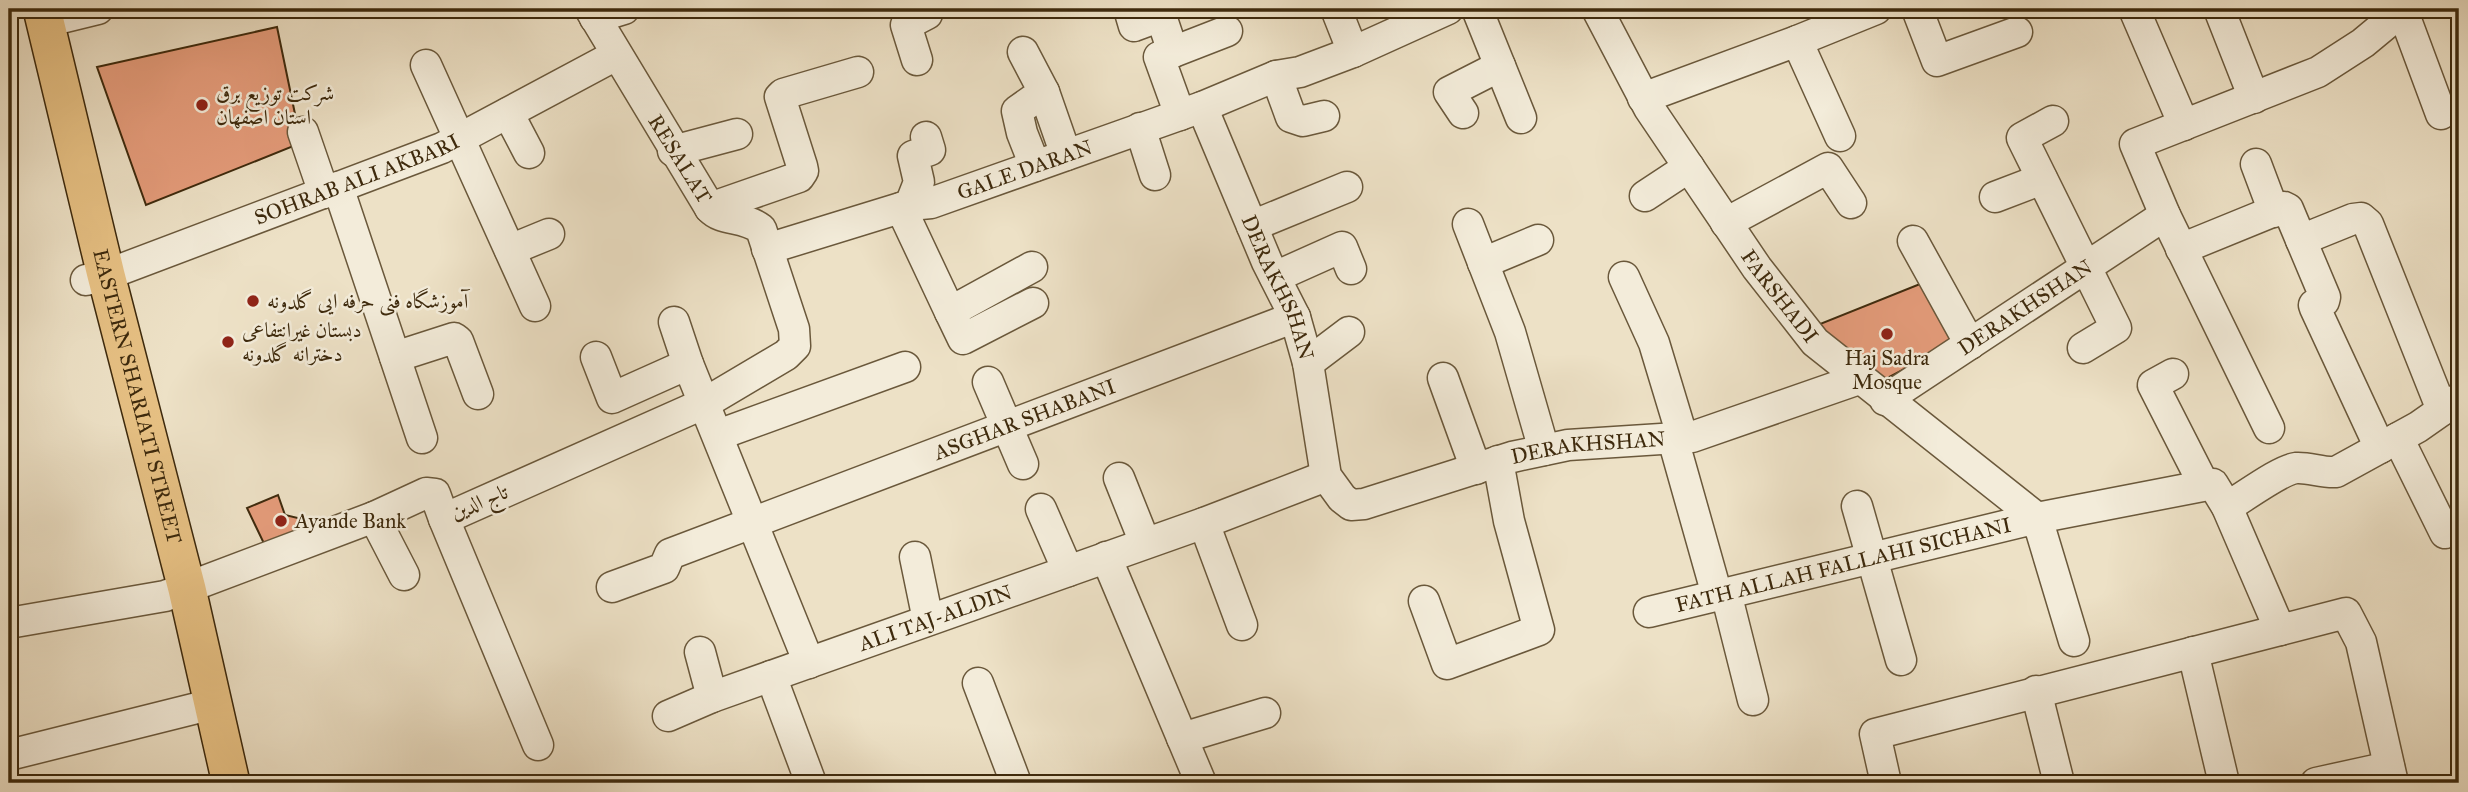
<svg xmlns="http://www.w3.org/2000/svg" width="2468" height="792" viewBox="0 0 2468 792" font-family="'IM FELL Great Primer',Amiri,serif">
  <rect width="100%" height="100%" fill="#ede1c6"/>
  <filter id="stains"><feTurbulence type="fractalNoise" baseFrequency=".00286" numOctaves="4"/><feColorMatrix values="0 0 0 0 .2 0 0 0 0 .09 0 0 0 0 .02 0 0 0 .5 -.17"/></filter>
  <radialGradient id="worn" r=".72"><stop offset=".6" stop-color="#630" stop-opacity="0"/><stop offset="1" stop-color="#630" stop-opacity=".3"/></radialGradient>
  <g fill="#e59c7b" stroke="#3e2a0d" stroke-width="2">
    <path d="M277,27L301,143L146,205L97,67Z"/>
    <path d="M1920,284L1956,342L1878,383L1815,326Z"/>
    <path d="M278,495L285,515L331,526L269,554L247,508Z"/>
  </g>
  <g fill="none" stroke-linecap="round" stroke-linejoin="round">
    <g stroke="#6a583b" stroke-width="33">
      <g id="minor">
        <path d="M1129,9L1134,26L1161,16L1173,52L1159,57L1180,115"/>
        <path d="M1336,9L1353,52"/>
        <path d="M1477,9L1521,118"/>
        <path id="s1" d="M1597,9L1649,108L1757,268L1815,342L2037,518L2213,484L2227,507L2280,630L2346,613L2361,642L2393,783"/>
        <path d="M1917,9L1937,61L2017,32"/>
        <path d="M2134,9L2184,125"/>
        <path d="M2219,9L2254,98"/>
        <path d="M2402,9L2441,114"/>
        <path d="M595,18L624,9"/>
        <path d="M45,22L98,9"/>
        <path d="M1797,41L1840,136"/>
        <path d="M1023,52L1044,92L1017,111L1022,133L1035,166"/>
        <path d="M1173,52L1227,31"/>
        <path d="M917,60L906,25L927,14L925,9"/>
        <path d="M426,65L535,306"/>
        <path d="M1276,76L1291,117L1303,121L1324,116"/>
        <path d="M1044,92L1066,155"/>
        <path d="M1643,98L1797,41L1876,9"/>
        <path id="s2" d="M1202,107L1267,262L1295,317L1308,363L1326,476L1342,498L1351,505L1364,504L1512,457L1568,445L1692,437L1859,379"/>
        <path d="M508,113L529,153"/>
        <path d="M1463,113L1449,92L1500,66"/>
        <path d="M2053,121L2022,138L2116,328L2083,348"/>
        <path d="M1140,128L1155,175"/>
        <path d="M303,132L324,193"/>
        <path d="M673,151L737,134"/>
        <path d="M2256,164L2274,212"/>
        <path d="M338,187L422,438"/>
        <path d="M1645,196L1689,167"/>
        <path d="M1995,197L2042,179"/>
        <path d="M910,205L919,182L913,156L930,150L926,137"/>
        <path d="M710,208L799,177L803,171L802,166L780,97L783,94L858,72"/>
        <path d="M901,208L950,312L1032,267"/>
        <path d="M1726,223L1828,168L1851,203"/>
        <path d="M1468,224L1510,332L1544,450"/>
        <path d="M1252,226L1347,187"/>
        <path d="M2301,240L2325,297L2324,301L2314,305L2315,308L2380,448"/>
        <path d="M1913,241L1970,344"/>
        <path id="s3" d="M767,249L910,205L931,203L1202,107L1276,76L1300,72L1353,52L1448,9"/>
        <path d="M2181,249L2284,207L2288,209L2301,240L2353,219L2361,218L2368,224L2442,410"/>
        <path d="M510,250L549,234"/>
        <path d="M1483,263L1538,240"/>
        <path d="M1275,277L1342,247L1351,269"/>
        <path d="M1624,277L1654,343L1683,439"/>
        <path id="s4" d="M86,280L106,275L442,148L616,55"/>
        <path d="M950,312L963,339L1033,303"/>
        <path d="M674,322L688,364"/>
        <path d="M395,357L454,338L458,341L478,394"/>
        <path d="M596,357L612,398L688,364L809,663"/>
        <path d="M1308,363L1349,332"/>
        <path d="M2173,374L2153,385L2204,485"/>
        <path d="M1443,378L1476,469"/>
        <path d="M988,382L1023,464"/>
        <path id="s5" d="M1885,400L2165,215"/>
        <path d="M2269,428L2165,215L2135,144L2318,72L2363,43L2404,9"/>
        <path d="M718,435L905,367"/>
        <path d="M2398,438L2445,533"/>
        <path d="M1673,439L1717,595"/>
        <path d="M1119,478L1145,543"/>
        <path d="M1857,506L1901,660"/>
        <path d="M2227,507C2243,498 2280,470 2296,468C2309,467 2322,473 2336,472L2418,427L2458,399"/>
        <path d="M1041,509L1068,571"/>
        <path d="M374,517L404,575"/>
        <path d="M444,519L538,745"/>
        <path d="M1204,523L1242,625"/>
        <path d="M915,557L928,620"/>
        <path d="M1106,557L1201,783"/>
        <path id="s6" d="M612,587L664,568L670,554L1295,317"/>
        <path d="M1726,593L1753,700"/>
        <path d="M1424,601L1447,664L1539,630L1509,521L1498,461"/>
        <path id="s7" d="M1649,612L2037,518L2074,641"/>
        <path d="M9,623L165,596L374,517L426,493L435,494L444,519L705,403L786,355L795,346L794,329L761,229C742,215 723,222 710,208L590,9"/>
        <path d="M700,652L712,697"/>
        <path d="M2193,652L2224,783"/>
        <path d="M771,676L811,783"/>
        <path d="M978,683L1016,783"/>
        <path d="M2036,691L2059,783"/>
        <path id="s8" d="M668,716L712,697L1204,523L1326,476"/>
        <path d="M1182,738L1265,713"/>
        <path d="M9,755L213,704"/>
        <path d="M1886,783L1875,734L2280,630"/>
        <path d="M2316,783L2389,767"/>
      </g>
    </g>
    <g stroke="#3e2a0d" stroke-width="40">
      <g id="major">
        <path id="s9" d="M42,9L106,275L187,589L231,783"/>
      </g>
    </g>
    <use href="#minor" stroke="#f3ecda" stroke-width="30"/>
    <use href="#major" stroke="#e6c083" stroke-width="37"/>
  </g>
  <g fill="#8f2418" stroke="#f3ecda" stroke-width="2.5">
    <circle cx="202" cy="105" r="7"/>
    <circle cx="253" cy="301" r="7"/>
    <circle cx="1887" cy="334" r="7"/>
    <circle cx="228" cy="342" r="7"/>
    <circle cx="281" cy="521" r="7"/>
  </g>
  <g text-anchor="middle" stroke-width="5" stroke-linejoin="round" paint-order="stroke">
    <g font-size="21" fill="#3e2a0d" stroke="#f3ecda" text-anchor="start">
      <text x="216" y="100">شرکت توزیع برق<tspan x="216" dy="24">استان اصفهان</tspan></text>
      <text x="267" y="308">آموزشگاه فنی حرفه ایی گلدونه</text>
      <text x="242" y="337">دبستان غیرانتفاعی<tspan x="242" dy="24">دخترانه گلدونه</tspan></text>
      <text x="1887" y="365" text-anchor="middle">Haj Sadra<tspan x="1887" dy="24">Mosque</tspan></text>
      <text x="295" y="528">Ayande Bank</text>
    </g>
    <g font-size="21" fill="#3e2a0d" stroke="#f3ecda">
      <text transform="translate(680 159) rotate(58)" y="7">RESALAT</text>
      <text dy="7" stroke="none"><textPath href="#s3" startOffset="270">GALE DARAN</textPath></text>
      <text dy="7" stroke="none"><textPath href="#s4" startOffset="289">SOHRAB ALI AKBARI</textPath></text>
      <text dy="7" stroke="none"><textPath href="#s2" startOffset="196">DERAKHSHAN</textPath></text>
      <text dy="7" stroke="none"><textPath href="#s1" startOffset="341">FARSHADI</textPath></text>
      <text dy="7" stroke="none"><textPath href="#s5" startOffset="168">DERAKHSHAN</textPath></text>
      <text dy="7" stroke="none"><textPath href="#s9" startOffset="399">EASTERN SHARIATI STREET</textPath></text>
      <text dy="7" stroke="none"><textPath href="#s6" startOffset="450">ASGHAR SHABANI</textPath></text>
      <text dy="7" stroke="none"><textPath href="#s2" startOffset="676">DERAKHSHAN</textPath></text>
      <text transform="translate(479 502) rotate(-22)" y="7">تاج الدین</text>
      <text dy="7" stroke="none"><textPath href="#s7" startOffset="200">FATH ALLAH FALLAHI SICHANI</textPath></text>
      <text dy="7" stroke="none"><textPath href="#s8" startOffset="285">ALI TAJ-ALDIN</textPath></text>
    </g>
  </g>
  <rect width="2468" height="792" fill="none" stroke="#ede1c6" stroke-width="35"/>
  <rect x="10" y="10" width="2447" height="771" fill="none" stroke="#3e2a0d" stroke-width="3.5"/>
  <rect x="18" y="18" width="2433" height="757" fill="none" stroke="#3e2a0d" stroke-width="2"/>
  <rect width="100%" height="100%" filter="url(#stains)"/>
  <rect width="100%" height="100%" fill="url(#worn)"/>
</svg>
